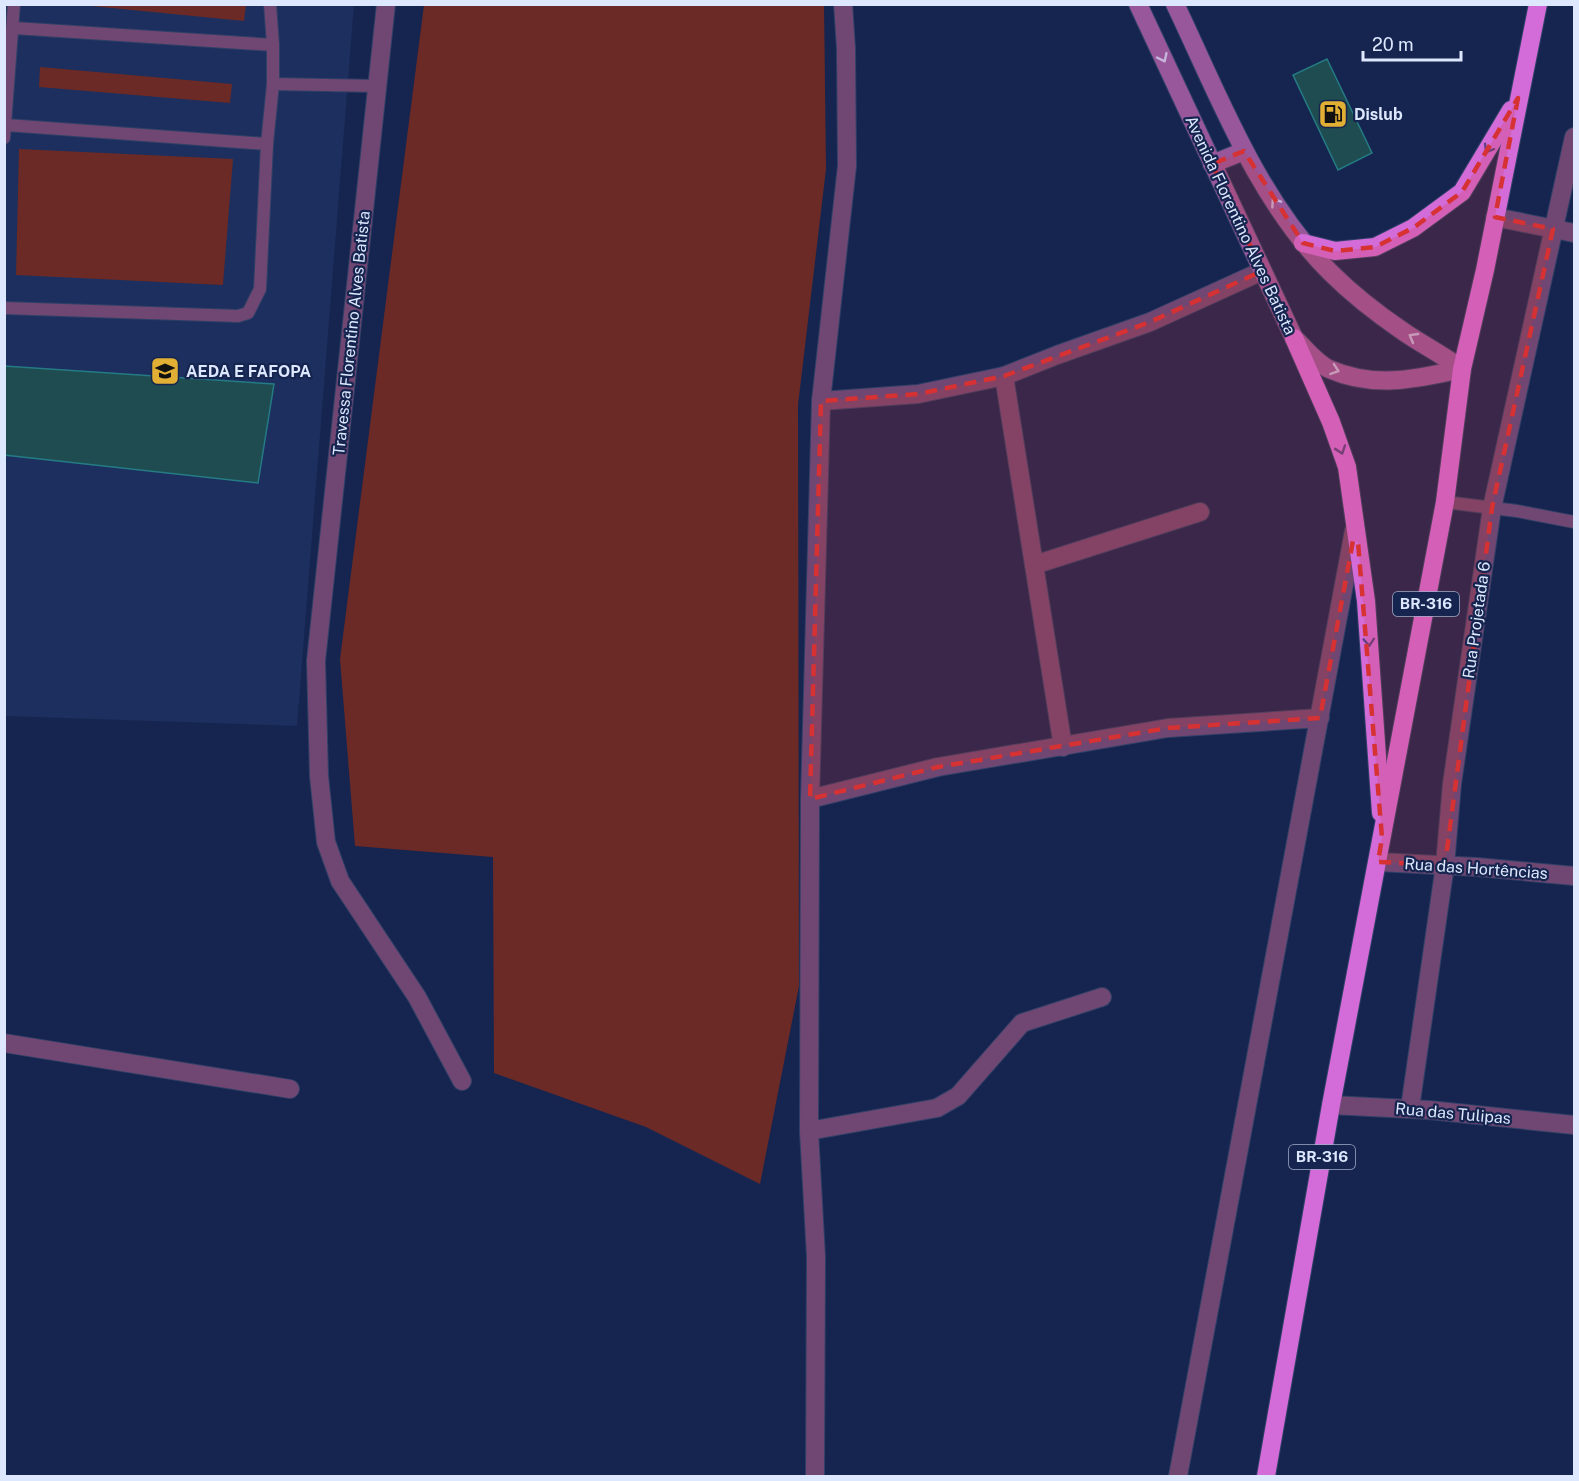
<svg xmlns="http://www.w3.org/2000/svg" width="1579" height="1481" viewBox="0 0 1579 1481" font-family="'Public Sans',sans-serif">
  <rect width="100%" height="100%" fill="#15254f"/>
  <path fill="#1c2f5e" d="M5,5H354L297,726L5,716Z"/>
  <g fill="#6c2a26">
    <path d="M81,5H246L244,21Z"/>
    <path d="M424,5H824L826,169L798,405L799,986L760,1184L646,1127L494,1073L493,857L355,846L340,659Z"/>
    <path d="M40,67L232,84L230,103L39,87Z"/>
    <path d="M19,149L233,159L223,285L16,275Z"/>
  </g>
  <g fill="#1f4c51" stroke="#257b84" stroke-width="1.5">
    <path d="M1327,59L1372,153L1338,170L1293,75Z"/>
    <path d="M4,366L274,384L258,483L4,455Z"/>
  </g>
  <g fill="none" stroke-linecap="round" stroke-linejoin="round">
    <g stroke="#314067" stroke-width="14">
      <g id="lane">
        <path d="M14,28L273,45"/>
        <path d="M273,84L377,86"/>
        <path d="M6,125L267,144"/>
        <path d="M4,138L14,4"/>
        <path d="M4,308L238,316L248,313L260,289L267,144L273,84V45L270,4"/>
        <path d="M1445,502L1517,511L1574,522"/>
      </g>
    </g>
    <g stroke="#314067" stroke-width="20">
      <g id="street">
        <path d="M386,4L316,661L319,776L326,842L340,881L417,997L462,1081"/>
        <path d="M1495,217L1574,233"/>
        <path d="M1004,376L1063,747"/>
        <path d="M821,401L918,394L1004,376L1057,355L1150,322L1262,271"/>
        <path d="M1034,565L1200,512"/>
        <path d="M810,799L938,767L1168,728L1320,718"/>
        <path d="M1378,862L1477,867L1574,876"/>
        <path d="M4,1043L290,1089"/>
        <path d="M1331,1105L1429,1110L1574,1125"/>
        <path d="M1410,1108L1445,865L1452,784L1492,508L1574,137"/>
        <path d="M809,1131L937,1108L958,1096L1022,1023L1102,997"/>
        <path d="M815,1476L816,1257L809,1131L810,799L821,401L847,166L846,48L843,4"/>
        <path d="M1178,1476L1354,531"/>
      </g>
    </g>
    <g stroke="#314067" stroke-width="20">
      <g id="secondary">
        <path d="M1138,4L1294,338C1304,347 1316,363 1329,369C1375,389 1416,379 1462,369"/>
        <path d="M1175,4C1219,96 1257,199 1330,272C1352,294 1379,315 1404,332C1423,345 1443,355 1462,369"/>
        <path d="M1212,164L1244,151"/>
      </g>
    </g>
    <g stroke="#314067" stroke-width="20">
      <g id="highway">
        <path d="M1303,243L1335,251L1375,247L1413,228L1462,192L1511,110"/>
        <path d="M1294,338L1331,422L1347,467L1366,601L1381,813"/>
        <path d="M1266,1476L1331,1105L1445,502L1462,369L1485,270L1538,4"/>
      </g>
    </g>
    <use href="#lane" stroke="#704772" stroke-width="12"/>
    <use href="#street" stroke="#704772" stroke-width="18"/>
    <use href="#secondary" stroke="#98579b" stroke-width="18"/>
    <use href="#highway" stroke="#d36cd8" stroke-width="18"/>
  </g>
  <defs><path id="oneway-chevron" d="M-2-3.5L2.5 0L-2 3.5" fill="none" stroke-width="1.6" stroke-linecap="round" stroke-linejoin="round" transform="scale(1.5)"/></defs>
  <g stroke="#c5b5db">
    <use href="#oneway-chevron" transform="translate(1163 58) rotate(65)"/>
    <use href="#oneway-chevron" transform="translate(1275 202) rotate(-124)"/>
    <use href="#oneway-chevron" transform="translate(1413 337) rotate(-150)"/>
    <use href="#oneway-chevron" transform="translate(1335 370) rotate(19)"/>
  </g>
  <g stroke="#614186">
    <use href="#oneway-chevron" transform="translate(1488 149) rotate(121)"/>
    <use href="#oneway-chevron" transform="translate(1341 450) rotate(71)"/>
    <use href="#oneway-chevron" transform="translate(1369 642) rotate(86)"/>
  </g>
  <path fill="#d63233" fill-opacity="0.2" stroke="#d63233" stroke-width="4.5" stroke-dasharray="12 8" stroke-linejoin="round" d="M1518,98L1495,217L1553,229L1492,508L1445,865L1378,862L1382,838L1358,542L1353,541L1320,718L1168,728L938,767L810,799L821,401L918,394L1004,376L1150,322L1262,271L1212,164L1244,151L1303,243L1335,251L1375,247L1413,228L1462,192Z"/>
  <defs>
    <g id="fuel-square" transform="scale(1.5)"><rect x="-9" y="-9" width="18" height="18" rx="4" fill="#e1af34" stroke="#15254f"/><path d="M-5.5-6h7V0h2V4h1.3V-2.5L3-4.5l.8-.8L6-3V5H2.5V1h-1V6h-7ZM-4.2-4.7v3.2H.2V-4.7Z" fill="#111"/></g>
    <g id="university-square" transform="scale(1.5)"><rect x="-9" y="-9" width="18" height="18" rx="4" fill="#e1af34" stroke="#15254f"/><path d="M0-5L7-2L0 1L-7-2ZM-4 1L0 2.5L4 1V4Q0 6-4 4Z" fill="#111"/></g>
  </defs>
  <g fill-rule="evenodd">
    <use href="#fuel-square" x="1333" y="114"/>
    <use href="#university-square" x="165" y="371"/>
  </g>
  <g text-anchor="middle" stroke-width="4.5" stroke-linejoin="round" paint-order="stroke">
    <g fill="#15254f" stroke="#a1adc9" stroke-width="1.5">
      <rect x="1393" y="592" width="66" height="24" rx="4.5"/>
      <rect x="1289" y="1145" width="66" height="24" rx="4.5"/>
    </g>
    <g font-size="15" font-weight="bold" fill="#dde7fd">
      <text x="1426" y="609">BR-316</text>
      <text x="1322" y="1162">BR-316</text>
    </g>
    <g font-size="16" font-weight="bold" fill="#dde7fd" stroke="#15254f" text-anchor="start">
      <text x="1354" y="120">Dislub</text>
      <text x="186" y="377">AEDA E FAFOPA</text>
    </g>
    <g font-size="16" fill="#dde7fd" stroke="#15254f">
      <text transform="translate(1241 225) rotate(65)" y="6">Avenida Florentino Alves Batista</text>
      <text transform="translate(351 333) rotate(-84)" y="6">Travessa Florentino Alves Batista</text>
      <text transform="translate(1476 620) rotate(-82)" y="6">Rua Projetada 6</text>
      <text transform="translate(1476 868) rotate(4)" y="6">Rua das Hortências</text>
      <text transform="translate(1453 1113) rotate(5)" y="6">Rua das Tulipas</text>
    </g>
  </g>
  <rect width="1579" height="1481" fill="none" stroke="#dde7fd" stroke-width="12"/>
  <path d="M1363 51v9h98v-9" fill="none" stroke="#dde7fd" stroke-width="3"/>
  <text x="1372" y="51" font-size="18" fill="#dde7fd" stroke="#15254f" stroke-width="4.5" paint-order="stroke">20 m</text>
</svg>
